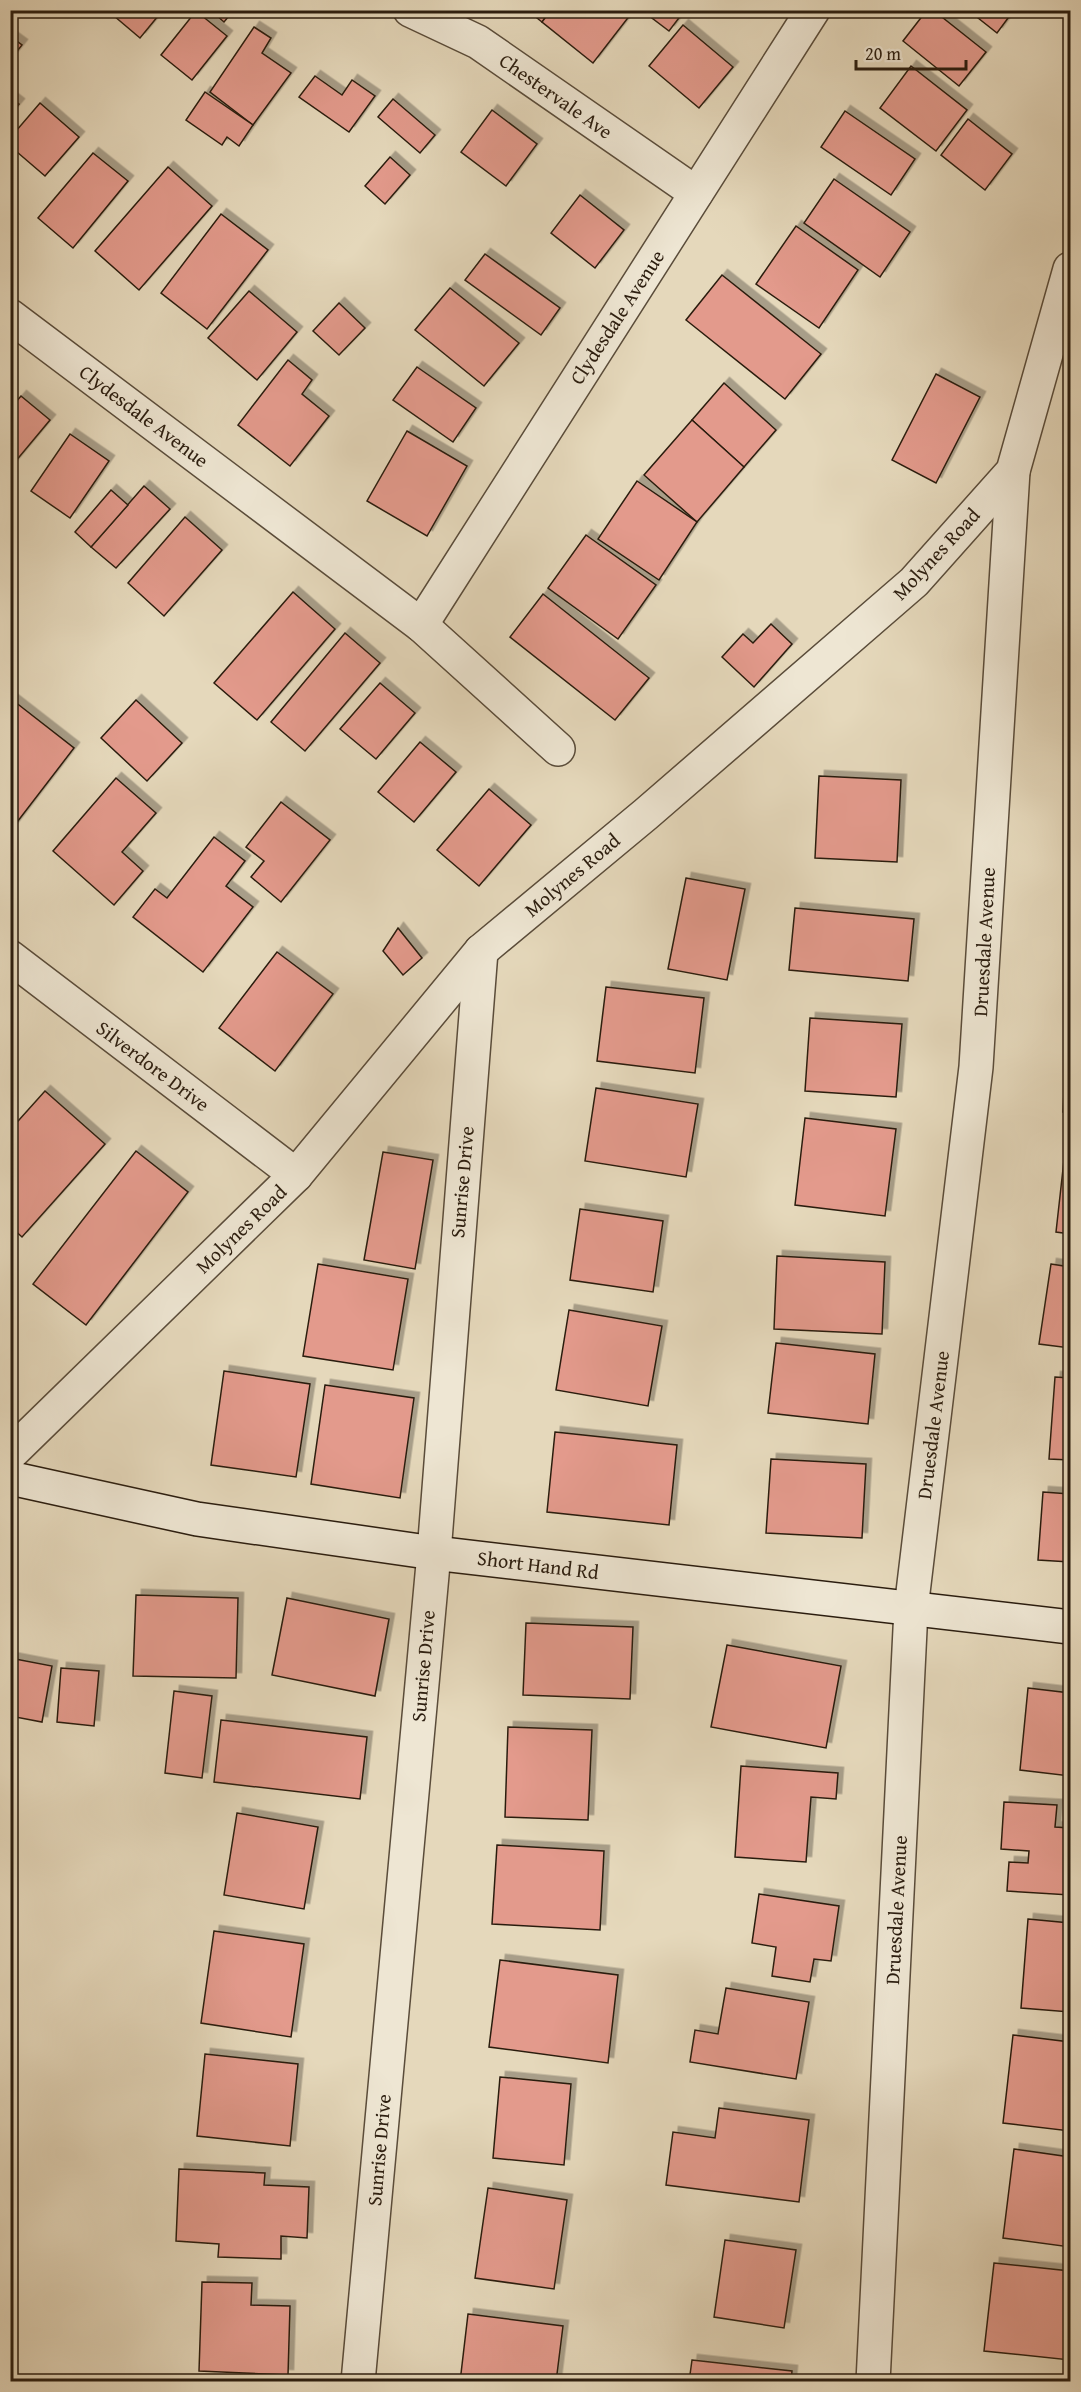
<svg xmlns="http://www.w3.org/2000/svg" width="1081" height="2392" viewBox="0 0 1081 2392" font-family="'Gentium Book Plus',serif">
  <defs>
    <filter id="shadow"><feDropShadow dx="5.5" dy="-5.5" stdDeviation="0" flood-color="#0004"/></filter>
  </defs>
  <rect width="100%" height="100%" fill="#e5d8bb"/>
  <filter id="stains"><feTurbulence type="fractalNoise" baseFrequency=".00333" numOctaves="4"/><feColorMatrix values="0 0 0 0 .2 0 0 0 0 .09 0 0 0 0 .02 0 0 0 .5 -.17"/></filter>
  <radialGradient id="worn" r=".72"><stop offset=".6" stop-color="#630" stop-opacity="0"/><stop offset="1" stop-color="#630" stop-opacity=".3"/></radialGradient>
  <g fill="#e39a8c" stroke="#2b1d0f" stroke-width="1.5" filter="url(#shadow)">
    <path d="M107,10H163L140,38Z"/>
    <path d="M210,10H234L224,22Z"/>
    <path d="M527,10H551L542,22Z"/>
    <path d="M551,10H634L593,63L542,22Z"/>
    <path d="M645,10H685L669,31L644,12Z"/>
    <path d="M927,10H933L986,52L959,86L903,41Z"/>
    <path d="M968,10H1014L997,33Z"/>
    <path d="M196,11L227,36L192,80L161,55Z"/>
    <path d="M683,25L733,67L699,108L649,66Z"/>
    <path d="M254,27L271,38L262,53L291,73L253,125L210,92Z"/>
    <path d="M10,36L22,45L10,60Z"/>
    <path d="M911,66L967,110L936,151L880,108Z"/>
    <path d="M315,76L342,95L352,80L375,96L349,132L299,97Z"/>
    <path d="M205,92L253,125L239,146L227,137L222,145L186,120Z"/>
    <path d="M10,97L19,104L10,115Z"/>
    <path d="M393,99L435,135L420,153L378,117Z"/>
    <path d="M40,103L79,137L45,176L10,146V138Z"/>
    <path d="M492,110L537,144L506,186L461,152Z"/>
    <path d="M845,111L915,159L891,195L821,147Z"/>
    <path d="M968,119L1012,154L985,190L941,155Z"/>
    <path d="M93,153L128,181L73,248L38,218Z"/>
    <path d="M390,157L410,175L385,204L365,186Z"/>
    <path d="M168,167L212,206L139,290L95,251Z"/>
    <path d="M834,179L910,232L880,277L804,223Z"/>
    <path d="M580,195L624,230L595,268L551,233Z"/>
    <path d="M221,214L268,250L207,329L161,293Z"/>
    <path d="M796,226L858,270L819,328L756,284Z"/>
    <path d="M485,254L560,308L541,335L465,280Z"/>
    <path d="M722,275L821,354L785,399L686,320Z"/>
    <path d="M450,288L519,343L484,386L415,330Z"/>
    <path d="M249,291L297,332L257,380L208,338Z"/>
    <path d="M339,303L365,328L339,355L313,331Z"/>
    <path d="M288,360L312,380L302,394L329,416L290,466L238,425Z"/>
    <path d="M417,367L476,408L453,442L393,400Z"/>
    <path d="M936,374L980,397L936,483L892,460Z"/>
    <path d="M724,383L776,430L744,467L692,420Z"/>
    <path d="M21,396L50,420L10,468V409Z"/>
    <path d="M692,420L744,467L697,522L644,475Z"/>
    <path d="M407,431L467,466L427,536L367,501Z"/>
    <path d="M70,434L109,461L70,518L31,491Z"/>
    <path d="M637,481L697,522L659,580L598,539Z"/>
    <path d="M144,486L170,509L116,568L91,547Z"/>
    <path d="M111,490L128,505L91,547L75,532Z"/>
    <path d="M185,517L222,550L164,616L128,583Z"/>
    <path d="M586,535L656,585L618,639L548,588Z"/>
    <path d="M293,592L335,629L257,720L214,683Z"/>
    <path d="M543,594L649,678L615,720L510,637Z"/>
    <path d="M771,624L792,644L754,687L722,657L743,634L753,643Z"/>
    <path d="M345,633L380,663L305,751L271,722Z"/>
    <path d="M380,683L415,713L376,759L340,729Z"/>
    <path d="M10,698L74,748L11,830H10Z"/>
    <path d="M136,700L182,743L147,781L101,738Z"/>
    <path d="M420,742L456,772L414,822L378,792Z"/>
    <path d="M819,776L901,780L897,862L815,858Z"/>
    <path d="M116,778L156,813L122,852L143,871L114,905L53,851Z"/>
    <path d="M489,789L531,825L479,886L437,850Z"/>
    <path d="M281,802L330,840L281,902L251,877L264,861L246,847Z"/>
    <path d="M214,837L245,861L226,886L253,907L203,972L133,917L155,889L167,898Z"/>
    <path d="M686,878L745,889L727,980L668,969Z"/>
    <path d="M795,908L914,919L908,981L789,970Z"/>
    <path d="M398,928L422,958L403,975L383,951Z"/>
    <path d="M277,952L333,994L275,1071L219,1028Z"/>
    <path d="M606,987L704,998L695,1073L597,1061Z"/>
    <path d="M810,1018L902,1024L896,1097L805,1091Z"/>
    <path d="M1067,1032H1070V1112H1063Z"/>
    <path d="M596,1088L698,1104L686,1177L585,1161Z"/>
    <path d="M45,1091L105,1144L22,1237L10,1226V1130Z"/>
    <path d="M805,1118L896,1129L885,1216L795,1205Z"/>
    <path d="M136,1151L188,1192L86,1325L33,1284Z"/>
    <path d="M383,1152L433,1160L415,1269L364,1260Z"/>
    <path d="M1064,1160L1070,1161V1234L1056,1232Z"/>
    <path d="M580,1209L663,1221L653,1292L570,1280Z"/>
    <path d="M777,1256L885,1262L882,1334L774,1329Z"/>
    <path d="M318,1264L408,1279L393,1370L303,1356Z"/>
    <path d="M1051,1264L1070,1267V1348L1039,1344Z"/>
    <path d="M569,1310L662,1326L648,1406L556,1390Z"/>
    <path d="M776,1343L875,1354L868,1424L768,1413Z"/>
    <path d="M224,1371L310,1384L296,1477L211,1465Z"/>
    <path d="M1055,1377L1070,1378V1460L1049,1459Z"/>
    <path d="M325,1385L414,1398L400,1498L311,1484Z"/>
    <path d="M555,1432L677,1445L669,1525L547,1512Z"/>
    <path d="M771,1459L866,1464L862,1538L766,1533Z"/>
    <path d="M1043,1492L1070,1494V1562L1038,1560Z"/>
    <path d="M136,1595L238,1598L236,1678L133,1676Z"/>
    <path d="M287,1598L389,1619L375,1696L272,1675Z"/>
    <path d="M526,1623L633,1627L630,1699L523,1695Z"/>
    <path d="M727,1645L841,1666L826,1748L711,1727Z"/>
    <path d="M10,1658L52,1666L42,1722L10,1716Z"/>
    <path d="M61,1668L99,1671L94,1726L57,1722Z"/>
    <path d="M1028,1688L1070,1693V1776L1020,1770Z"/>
    <path d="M174,1691L212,1696L202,1778L165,1773Z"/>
    <path d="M221,1720L367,1737L360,1799L214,1782Z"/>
    <path d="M508,1727L592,1730L588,1820L505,1817Z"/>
    <path d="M741,1766L838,1773L836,1799L811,1797L806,1862L735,1857Z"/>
    <path d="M1004,1802L1057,1805L1055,1827L1070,1828V1895L1007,1891L1009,1862L1028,1863L1029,1851L1001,1849Z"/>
    <path d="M237,1813L318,1827L304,1909L224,1895Z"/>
    <path d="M497,1845L604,1851L600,1930L492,1924Z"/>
    <path d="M759,1894L839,1906L831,1961L814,1959L810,1982L772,1976L776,1947L752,1943Z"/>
    <path d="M1028,1919L1070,1923V2012L1021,2008Z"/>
    <path d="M214,1931L304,1944L291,2037L201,2023Z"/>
    <path d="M500,1960L618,1975L608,2063L489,2047Z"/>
    <path d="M726,1988L809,2002L796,2079L690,2062L695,2030L718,2034Z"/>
    <path d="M1013,2035L1070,2042V2131L1003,2123Z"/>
    <path d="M205,2054L298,2064L290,2146L197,2136Z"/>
    <path d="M500,2077L571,2084L564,2165L493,2158Z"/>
    <path d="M719,2108L809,2120L799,2202L666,2185L673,2132L715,2138Z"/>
    <path d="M1014,2149L1070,2157V2247L1003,2238Z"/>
    <path d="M179,2169L265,2173L264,2185L309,2187L307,2238L281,2236V2259L218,2257L219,2244L176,2241Z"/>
    <path d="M488,2188L567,2200L554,2289L475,2278Z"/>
    <path d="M725,2240L796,2250L784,2328L714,2317Z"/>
    <path d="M994,2263L1070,2271V2360L984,2351Z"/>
    <path d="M202,2282L252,2283L251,2305L290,2306L288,2375L199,2371Z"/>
    <path d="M468,2314L563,2326L556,2382H460Z"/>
    <path d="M692,2360L792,2371L791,2382H689Z"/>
  </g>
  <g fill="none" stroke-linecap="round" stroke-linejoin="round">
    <g stroke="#5a4c3a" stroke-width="36">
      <g id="minor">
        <path d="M410,10L478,42L696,193"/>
        <path d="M10,316L421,625L558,749"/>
        <path d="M421,625L813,10"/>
        <path d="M10,957L296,1175"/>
        <path d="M10,1454L296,1175L481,951L646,814L914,582L1013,471L1070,269"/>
        <path d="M358,2382L434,1553L481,951"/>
        <path d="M873,2382L911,1609L976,1067L1013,471"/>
      </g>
    </g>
    <g stroke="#2b1d0f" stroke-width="36">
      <path id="secondary" d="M10,1478L197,1519L434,1553L1070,1627"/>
    </g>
    <use href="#minor" stroke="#eee6d3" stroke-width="33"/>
    <use href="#secondary" stroke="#eee6d3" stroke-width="33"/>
  </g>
  <g text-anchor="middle" stroke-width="5" stroke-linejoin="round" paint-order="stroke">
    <g font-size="20" fill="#2b1d0f" stroke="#eee6d3">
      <text transform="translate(556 96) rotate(35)" y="7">Chestervale Ave</text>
      <text transform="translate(617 317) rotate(-57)" y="7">Clydesdale Avenue</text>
      <text transform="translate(144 416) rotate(37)" y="7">Clydesdale Avenue</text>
      <text transform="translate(936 554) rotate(-47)" y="7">Molynes Road</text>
      <text transform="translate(572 875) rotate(-40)" y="7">Molynes Road</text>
      <text transform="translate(984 942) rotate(-87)" y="7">Druesdale Avenue</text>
      <text transform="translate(153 1066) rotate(37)" y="7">Silverdore Drive</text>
      <text transform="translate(462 1182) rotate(-85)" y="7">Sunrise Drive</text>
      <text transform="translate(241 1229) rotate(-44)" y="7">Molynes Road</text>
      <text transform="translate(933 1425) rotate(-83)" y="7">Druesdale Avenue</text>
      <text transform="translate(538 1565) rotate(7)" y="7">Short Hand Rd</text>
      <text transform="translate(423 1666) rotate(-85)" y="7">Sunrise Drive</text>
      <text transform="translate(896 1910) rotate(-87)" y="7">Druesdale Avenue</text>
      <text transform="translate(379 2150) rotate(-85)" y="7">Sunrise Drive</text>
    </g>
  </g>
  <rect width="1081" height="2392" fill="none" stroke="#e5d8bb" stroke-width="36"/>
  <rect x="12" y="12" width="1057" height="2368" fill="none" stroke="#2b1d0f" stroke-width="3"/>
  <rect x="18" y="18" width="1045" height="2356" fill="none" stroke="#2b1d0f" stroke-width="1.5"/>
  <path d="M856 60v9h110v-9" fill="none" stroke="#2b1d0f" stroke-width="3"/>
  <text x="865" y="60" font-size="18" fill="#2b1d0f" stroke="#eee6d3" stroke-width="4.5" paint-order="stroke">20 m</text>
  <rect width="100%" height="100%" filter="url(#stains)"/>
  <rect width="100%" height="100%" fill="url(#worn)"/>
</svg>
